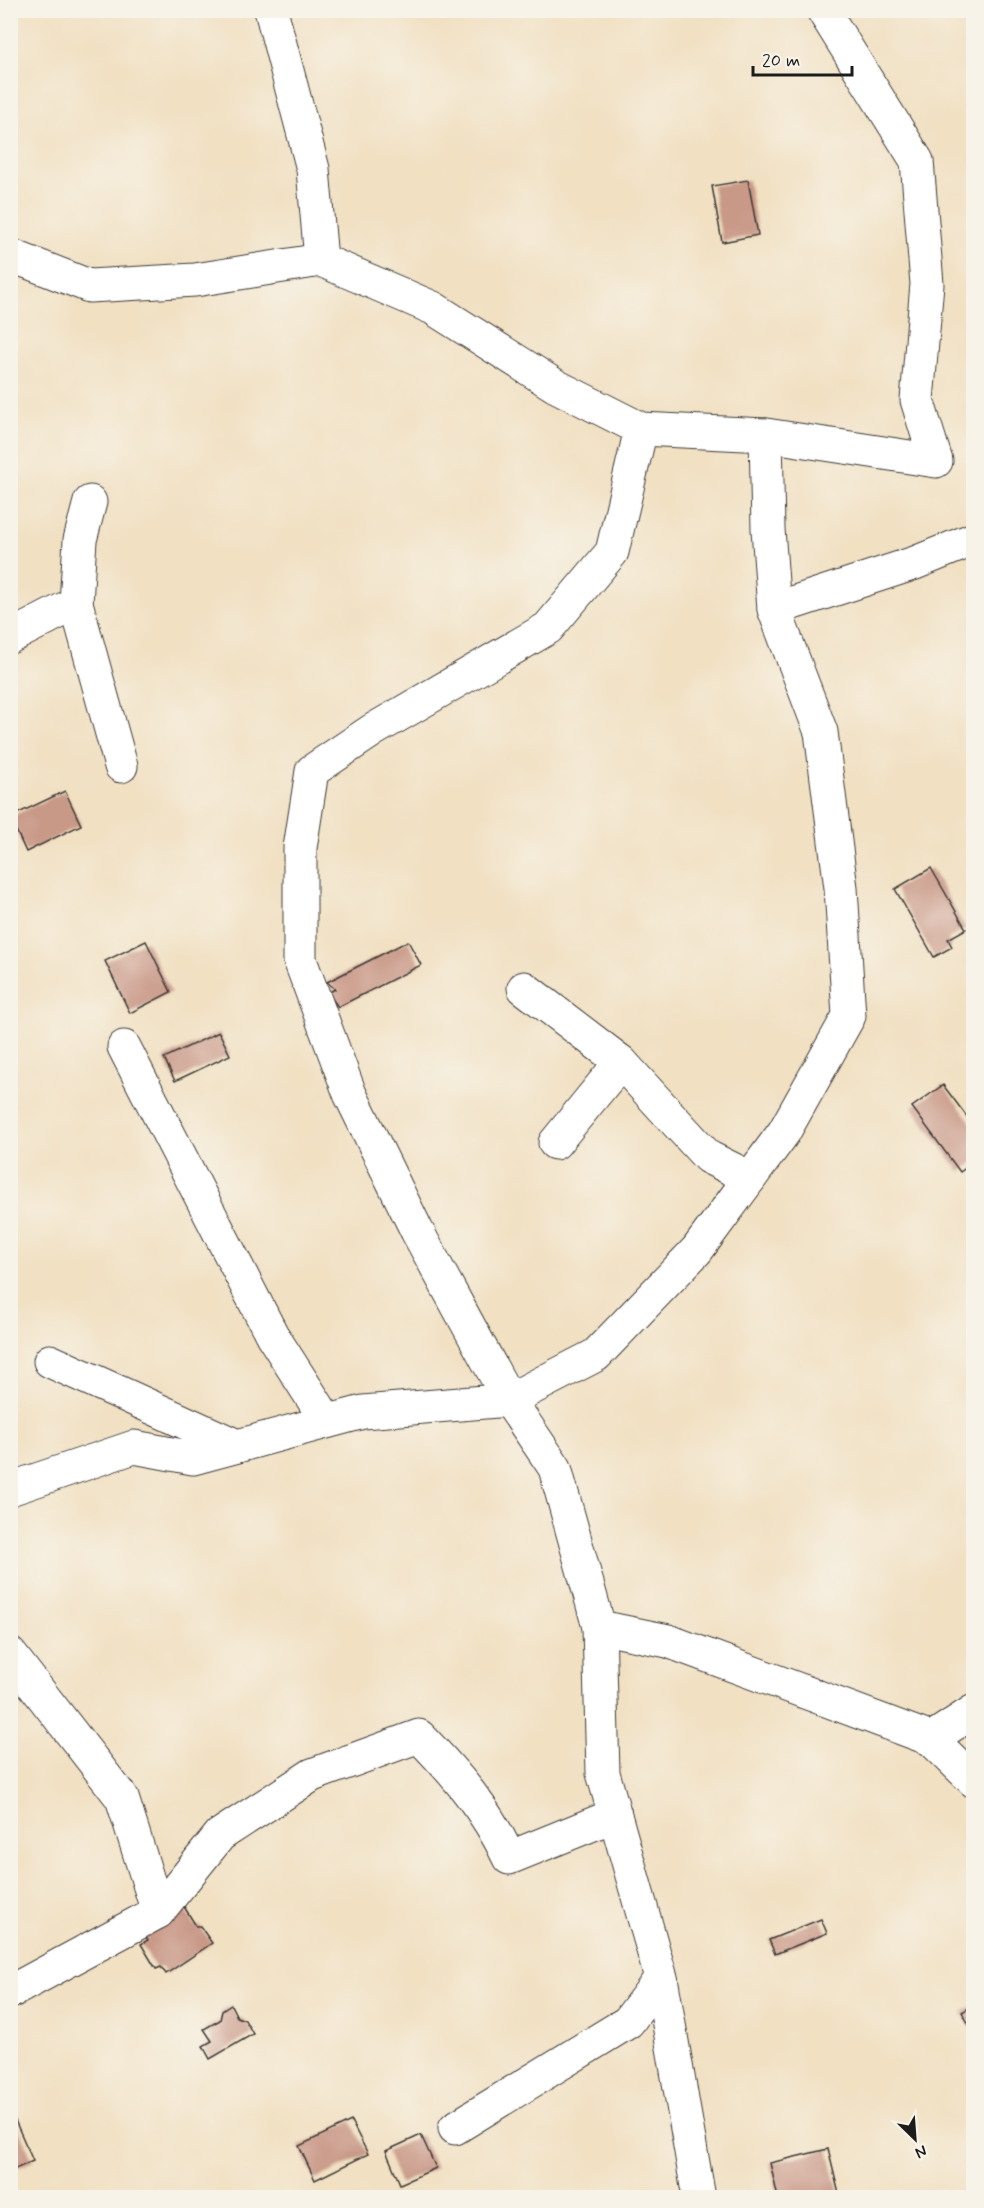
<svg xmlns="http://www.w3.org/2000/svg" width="984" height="2208" viewBox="0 0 984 2208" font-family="Mynerve,sans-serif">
  <rect width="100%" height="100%" fill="#f7f3e8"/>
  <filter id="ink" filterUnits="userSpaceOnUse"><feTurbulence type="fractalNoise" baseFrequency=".0167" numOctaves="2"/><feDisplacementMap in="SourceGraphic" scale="12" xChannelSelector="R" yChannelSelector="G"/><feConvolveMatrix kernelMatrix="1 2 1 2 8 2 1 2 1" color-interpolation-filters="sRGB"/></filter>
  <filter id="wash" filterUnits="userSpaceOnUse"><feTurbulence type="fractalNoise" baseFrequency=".008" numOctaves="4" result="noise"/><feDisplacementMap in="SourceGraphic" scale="24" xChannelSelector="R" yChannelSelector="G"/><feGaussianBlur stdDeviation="1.35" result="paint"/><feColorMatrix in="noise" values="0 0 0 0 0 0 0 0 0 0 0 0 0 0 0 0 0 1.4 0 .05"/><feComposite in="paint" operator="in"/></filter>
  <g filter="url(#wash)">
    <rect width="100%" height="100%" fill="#f1e0c2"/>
    <g id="blocks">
      <g fill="#c99988">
        <path d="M748,180L758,235L722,242L712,186Z"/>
        <path d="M65,791L81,825L26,852L10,817Z"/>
        <path d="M931,868L966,929L948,939L952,947L934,957L895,889Z"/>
        <path d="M146,941L171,992L130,1013L105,961Z"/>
        <path d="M408,941L421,965L338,1007L328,993L335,989L327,982Z"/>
        <path d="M219,1032L230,1055L175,1081L164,1058Z"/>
        <path d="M943,1085L974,1126V1162L960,1172L912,1107Z"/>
        <path d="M183,1905L196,1926H200L212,1943L166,1974L161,1967L156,1969L141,1944L148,1940L145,1936Z"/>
        <path d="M821,1919L827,1933L775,1954L769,1940Z"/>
        <path d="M231,2005L237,2017L245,2020L253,2034L210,2059L203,2046L212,2041L204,2029L220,2020L222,2011Z"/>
        <path d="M974,2005V2034L962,2012Z"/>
        <path d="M10,2109L33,2161L10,2171Z"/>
        <path d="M351,2121L368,2154L315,2180L299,2146Z"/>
        <path d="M421,2135L436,2168L400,2184L386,2151Z"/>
        <path d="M828,2149L840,2198H778L770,2163Z"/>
      </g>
    </g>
  </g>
  <g filter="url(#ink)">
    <use href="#blocks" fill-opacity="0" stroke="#3c3935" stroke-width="1.5"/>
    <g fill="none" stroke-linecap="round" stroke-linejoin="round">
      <g stroke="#3c3935" stroke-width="35">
        <g id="minor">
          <path d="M271,10L313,169L321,260"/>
          <path d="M10,255L89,286L195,280L321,260L433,308L556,386L641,429L766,435L936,461L917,400L927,284L917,161L823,10"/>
          <path d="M766,435L768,529L774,609L915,563L974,539"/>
          <path d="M76,603L121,766"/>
          <path d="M10,637L76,603L80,540L90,502"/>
          <path d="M524,988L621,1062L708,1157L750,1178"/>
          <path d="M124,1047L272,1335L327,1421"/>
          <path d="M555,1143L621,1062"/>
          <path d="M50,1361L237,1446"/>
          <path d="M10,1489L134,1447L193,1458L363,1412L509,1400L417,1231L350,1094L300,960V848L312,771L373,730L548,628L612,552L641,429"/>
          <path d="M599,1627L668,1641L931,1739L974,1781"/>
          <path d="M10,1654L122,1798L158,1912L10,1992"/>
          <path d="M931,1739L974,1711"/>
          <path d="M158,1912L220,1835L312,1775L419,1736C456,1774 487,1810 509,1858L615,1815"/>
          <path d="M455,2128L628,2022L661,1978"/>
          <path d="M699,2198L661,1978L603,1773L599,1627L555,1468L509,1400L596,1355L697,1250L784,1132L849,1016L841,888L821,732L774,609"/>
        </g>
      </g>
      <use href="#minor" stroke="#fff" stroke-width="33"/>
    </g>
  </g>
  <rect width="984" height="2208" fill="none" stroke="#f7f3e8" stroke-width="36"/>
  <g transform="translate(915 2139) rotate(155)" stroke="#f7f3e8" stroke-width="4.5" paint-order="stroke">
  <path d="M0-4.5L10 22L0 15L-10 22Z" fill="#1c1c1c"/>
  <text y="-9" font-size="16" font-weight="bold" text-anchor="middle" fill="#1c1c1c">N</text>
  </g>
  <path d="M753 66v9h99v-9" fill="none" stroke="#1c1c1c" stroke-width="3"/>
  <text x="762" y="66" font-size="18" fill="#1c1c1c" stroke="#f7f3e8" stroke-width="4.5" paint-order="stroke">20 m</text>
</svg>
